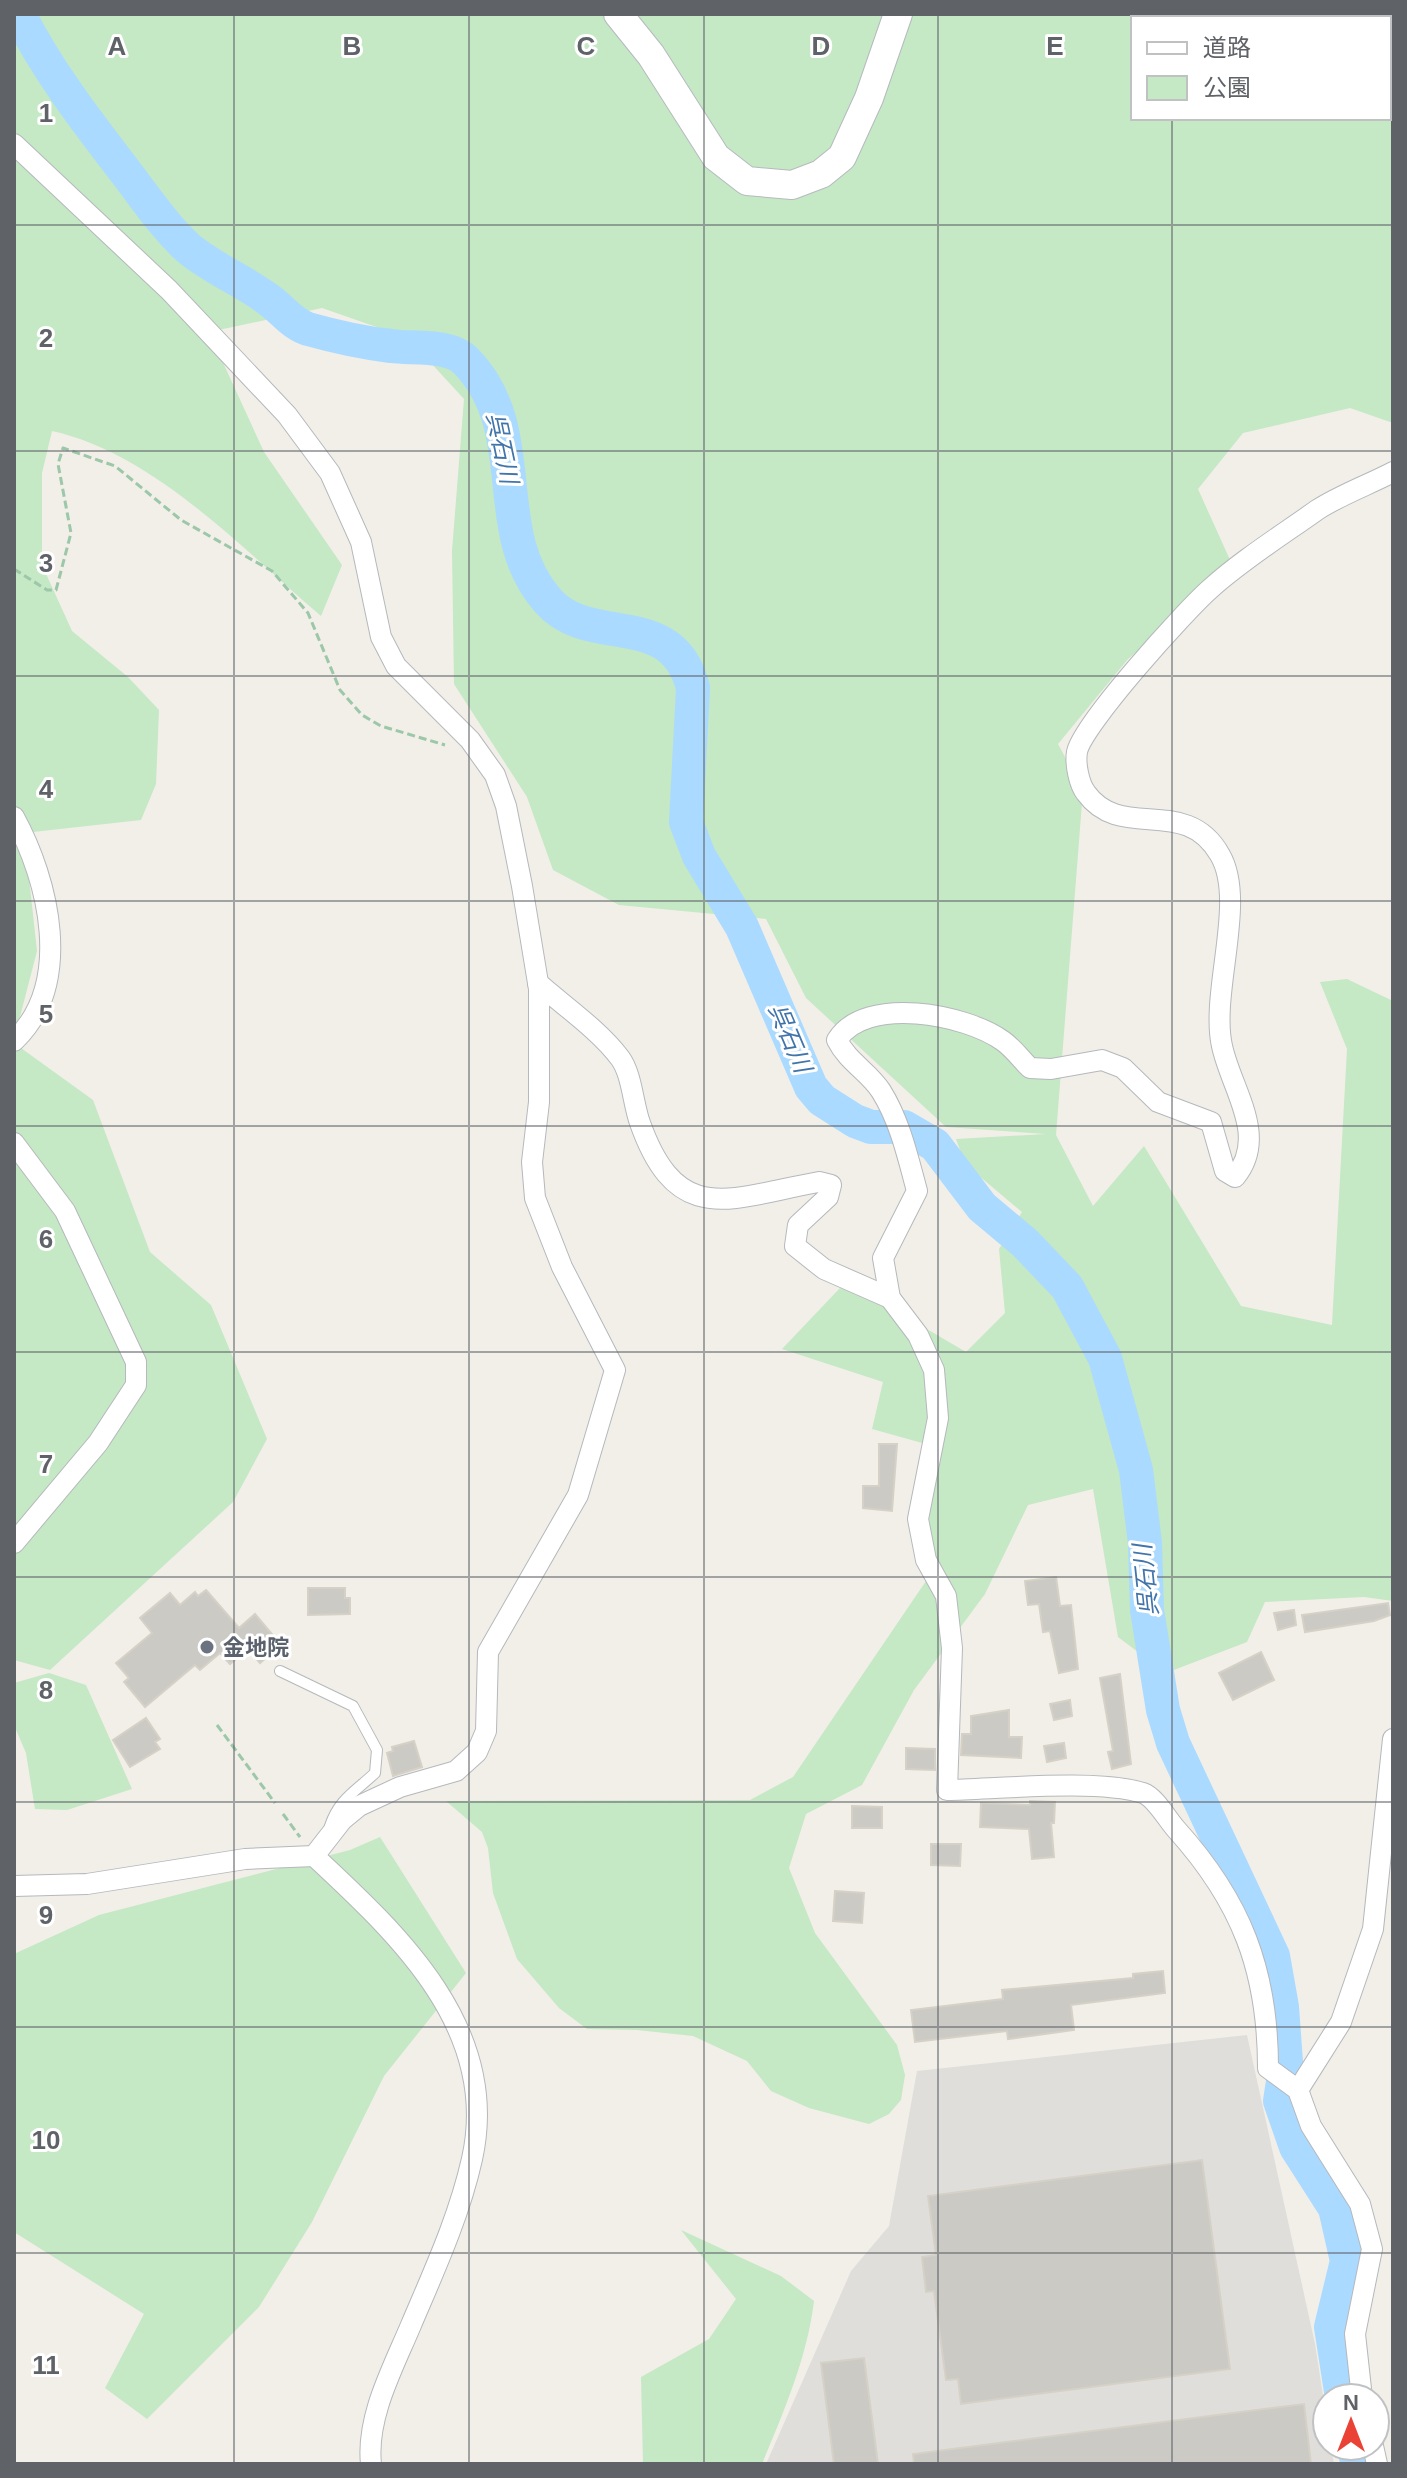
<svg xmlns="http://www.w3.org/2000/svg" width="1407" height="2478" viewBox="0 0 1407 2478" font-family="Arial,'Noto Sans JP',sans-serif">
  <rect width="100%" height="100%" fill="#f1efe8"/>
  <path fill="#e0deda" d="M1247,2035L1315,2344L1327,2421V2446H1331L1334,2464H766L851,2271L889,2226L917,2071Z"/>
  <g fill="#c5e8c5" fill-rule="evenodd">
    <path d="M14,14H1393V423L1350,408L1243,433L1198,489L1235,571L1128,659L1058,744L1083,790L1056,1135L1093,1206L1144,1146L1241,1306L1332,1325L1347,1049L1320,982L1347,979L1393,1001V1601L1364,1597L1265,1602L1247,1642L1166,1673L1118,1637L1093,1489L1028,1505L985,1594L914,1690L862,1785L806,1814L789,1868L815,1933L897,2045L905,2075L901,2100L889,2114L869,2124L809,2108L771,2091L747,2061L693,2036L637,2030L587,2029L559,2008L517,1959L493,1893L488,1848L482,1832L446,1801L750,1800L793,1777L926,1581L933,1446L872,1429L883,1382L782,1349L840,1288L903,1315L966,1352L1005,1313L999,1249L1022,1212L965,1164L956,1139L1046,1134L946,1127L806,998L766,919L619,905L553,870L527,797L454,684L452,551L464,399L408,338L322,308L209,332L264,452L342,565L321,616C244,550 153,453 52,431L42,473V565L72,631L128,677L159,710L156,784L141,820L24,833L37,951L14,1040ZM1133,18H1389V118H1133Z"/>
    <path d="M14,1043L93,1100L150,1252L211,1305L267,1439L233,1502L50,1670L14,1660Z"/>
    <path d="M49,1673L86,1685L132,1789L67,1810L35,1809L26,1753L14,1725V1683Z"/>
    <path d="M380,1837L466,1973L384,2076L312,2222L259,2307L147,2419L105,2388L144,2314L14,2232V1954L99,1915L350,1850Z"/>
    <path d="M681,2230L781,2276L814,2301C807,2358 784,2411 762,2464H643L641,2377L709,2339L736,2299Z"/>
  </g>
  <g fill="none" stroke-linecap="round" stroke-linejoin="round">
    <g stroke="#aadaff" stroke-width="34">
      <path d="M19,14C48,72 88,123 127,174C147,200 164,226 188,248C213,269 244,281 269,300C282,309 292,324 308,329C333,336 364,343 391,346C413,349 450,344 466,361C534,431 486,531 548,601C590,649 673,606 693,688L686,822L699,856L742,927L811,1087L822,1100L855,1121L871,1127H904L935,1145L982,1207L1025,1243L1067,1287L1105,1358L1136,1470L1145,1543L1147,1610L1163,1710L1173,1743L1273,1956L1282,2007L1286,2062L1280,2101L1296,2147L1335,2208L1347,2261L1331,2327L1342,2398"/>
      <path d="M1353,2446L1358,2464"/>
    </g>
  </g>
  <g fill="#cccac5" stroke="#d6d1c6" stroke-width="2">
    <path d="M879,1444H897L892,1511L863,1508V1486H879Z"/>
    <path d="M1056,1577L1060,1606L1071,1605L1078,1669L1059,1673L1050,1631L1043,1632L1039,1604L1028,1605L1025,1581Z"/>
    <path d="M308,1588H345V1598H350V1614L308,1615Z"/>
    <path d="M206,1590L239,1628L255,1614L281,1645L260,1663L248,1649L230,1664L220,1653L200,1670L195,1665L145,1707L124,1682L129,1678L116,1663L152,1633L140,1618L170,1593L180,1605L195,1592L198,1596Z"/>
    <path d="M1388,1603L1390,1615L1374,1621L1305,1632L1302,1615Z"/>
    <path d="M1294,1610L1296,1625L1278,1630L1274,1613Z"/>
    <path d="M1261,1652L1274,1680L1233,1700L1219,1673Z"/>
    <path d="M1120,1674L1131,1764L1112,1769L1108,1752L1113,1751L1100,1678Z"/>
    <path d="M1070,1700L1072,1716L1054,1720L1050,1704Z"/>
    <path d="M1009,1710V1737H1022L1021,1758L961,1755L962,1734H971V1716Z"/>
    <path d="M146,1718L160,1739L155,1742L160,1749L130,1767L113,1740Z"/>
    <path d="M414,1741L422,1767L393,1776L387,1753L393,1751L392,1747Z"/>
    <path d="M1064,1743L1066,1758L1047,1762L1044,1746Z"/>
    <path d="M906,1748L935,1749V1770L906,1769Z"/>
    <path d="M1030,1801L1055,1802L1054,1823H1051L1054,1857L1032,1859L1029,1829L980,1827L981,1803L1030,1805Z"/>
    <path d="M852,1806L882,1807V1828H852Z"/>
    <path d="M931,1844H961L960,1866L931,1865Z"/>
    <path d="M835,1891L864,1893L862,1923L833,1921Z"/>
    <path d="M1163,1971L1165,1993L1071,2005L1074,2030L1008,2039L1007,2031L915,2042L911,2010L1003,1999L1002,1990L1133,1978V1974Z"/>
    <path d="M1202,2160L1230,2369L961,2404L958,2379L946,2380L934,2291L926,2292L922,2257L936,2255L928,2196Z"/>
    <path d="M864,2358L878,2464H834L821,2363Z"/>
    <path d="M1304,2404L1311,2464H914L913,2454Z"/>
  </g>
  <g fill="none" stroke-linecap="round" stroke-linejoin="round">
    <g stroke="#b5b8bc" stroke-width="12">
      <path id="lane" d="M280,1671L353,1706L377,1750L375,1773C356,1791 339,1799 330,1826"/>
    </g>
    <g stroke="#b5b8bc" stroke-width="22">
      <g id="street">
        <path d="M14,144L169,290L287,415L330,473L361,542L381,637L396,666L470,740L495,775L506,806L522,886L539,989V1102L532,1162L535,1198L562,1267L615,1370L578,1495L488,1652L486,1731L477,1752L456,1771L400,1787L359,1806L342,1820L314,1856L245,1859L87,1884L14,1886"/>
        <path d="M14,817C49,881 74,984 14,1041"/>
        <path d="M538,983C564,1006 599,1030 620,1058C632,1074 633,1104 640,1123C678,1230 732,1197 819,1182L831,1185L828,1197L798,1225L795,1246L824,1269L890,1298"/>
        <path d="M14,1143L65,1211L136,1362V1385L98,1443L14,1543"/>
        <path d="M314,1856C400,1936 501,2030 472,2159C459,2217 434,2271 411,2325C393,2368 366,2417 371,2464"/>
        <path d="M1298,2090L1341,2022L1373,1929L1393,1739"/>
        <path d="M1362,2398L1355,2334L1372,2249L1360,2204L1311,2126L1298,2090L1268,2068C1268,1970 1241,1901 1176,1829C1167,1819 1155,1797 1143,1793C1097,1779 998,1789 947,1790L952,1648L946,1596L926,1560L918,1519L938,1418L934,1370L918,1335L890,1298L883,1258L917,1191C908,1158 900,1121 881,1091C869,1072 848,1062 837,1040C865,995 966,1014 1003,1041C1013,1048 1021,1059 1030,1068L1051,1069L1102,1060L1123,1068L1158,1102L1211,1122L1225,1171L1235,1177C1269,1136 1231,1089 1222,1046C1210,992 1247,901 1220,855C1186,794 1121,842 1086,793C1079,784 1075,764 1077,752C1082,725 1185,611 1210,589C1242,560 1282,535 1317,510C1340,495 1368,485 1393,472"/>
        <path d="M1373,2446L1377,2464"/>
      </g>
    </g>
    <g stroke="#b6babf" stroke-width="30">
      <path id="secondary" d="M618,14L651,55L716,157L747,181L792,185L821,174L842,157L869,98L898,14"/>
    </g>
    <g stroke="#9cc7a9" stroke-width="3" stroke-dasharray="8 4" stroke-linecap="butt">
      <path d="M14,569L47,590H56L71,533L58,464L63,448L115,466L181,520L272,571L308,613L340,690L362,715L381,726L445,745"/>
      <path d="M217,1725L275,1803"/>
      <path d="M283,1814L300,1837"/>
    </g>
    <use href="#lane" stroke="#fff" stroke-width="10"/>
    <use href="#street" stroke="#fff" stroke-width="20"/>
    <use href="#secondary" stroke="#fff" stroke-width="28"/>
  </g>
  <path fill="none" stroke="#5f6368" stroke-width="2" stroke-opacity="0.55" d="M234,14V2464M469,14V2464M704,14V2464M938,14V2464M1172,14V18M1172,118V2464M14,225H1393M14,451H1393M14,676H1393M14,901H1393M14,1126H1393M14,1352H1393M14,1577H1393M14,1802H1393M14,2027H1393M14,2253H1393"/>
  <circle fill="#6b7280" stroke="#fff" stroke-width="3" cx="207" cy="1647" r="8"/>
  <g text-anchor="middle" stroke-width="6" stroke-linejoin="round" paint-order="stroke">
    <g font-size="22" font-weight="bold" fill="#5b616d" stroke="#fff" text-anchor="start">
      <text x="223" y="1655">金地院</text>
    </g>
    <g font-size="24" font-style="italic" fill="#4174aa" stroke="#fff">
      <text transform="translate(502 448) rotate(78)" y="8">呉石川</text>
      <text transform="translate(790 1038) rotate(67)" y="8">呉石川</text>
      <text transform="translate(1146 1580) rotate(-96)" y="8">呉石川</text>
    </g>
  </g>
  <g font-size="26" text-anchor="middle" font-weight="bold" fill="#5f6368" stroke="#fff" stroke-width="6" stroke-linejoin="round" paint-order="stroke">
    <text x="117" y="55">A</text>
    <text x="352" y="55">B</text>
    <text x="586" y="55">C</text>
    <text x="821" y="55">D</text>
    <text x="1055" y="55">E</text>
    <text x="46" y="122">1</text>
    <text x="46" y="347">2</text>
    <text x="46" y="572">3</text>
    <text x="46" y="798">4</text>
    <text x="46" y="1023">5</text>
    <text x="46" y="1248">6</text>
    <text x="46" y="1473">7</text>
    <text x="46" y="1699">8</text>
    <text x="46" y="1924">9</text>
    <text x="46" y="2149">10</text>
    <text x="46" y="2374">11</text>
  </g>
  <rect width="1407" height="2478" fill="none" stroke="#5f6368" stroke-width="32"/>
  <rect x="1131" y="16" width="260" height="104" fill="#ffffff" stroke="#bfc1c3" stroke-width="2"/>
  <rect x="1147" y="42" width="40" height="12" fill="#ffffff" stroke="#bfc1c3" stroke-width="2"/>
  <text x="1203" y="56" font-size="24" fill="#5f6368">道路</text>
  <rect x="1147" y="76" width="40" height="24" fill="#c5e8c5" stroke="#bfc1c3" stroke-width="2"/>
  <text x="1203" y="96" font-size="24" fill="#5f6368">公園</text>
  <g transform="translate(1351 2422)"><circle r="38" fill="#ffffff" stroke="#bfc1c3" stroke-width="2"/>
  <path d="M0-6L14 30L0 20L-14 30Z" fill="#ea4335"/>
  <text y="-12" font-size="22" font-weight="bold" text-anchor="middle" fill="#5f6368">N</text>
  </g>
</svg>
